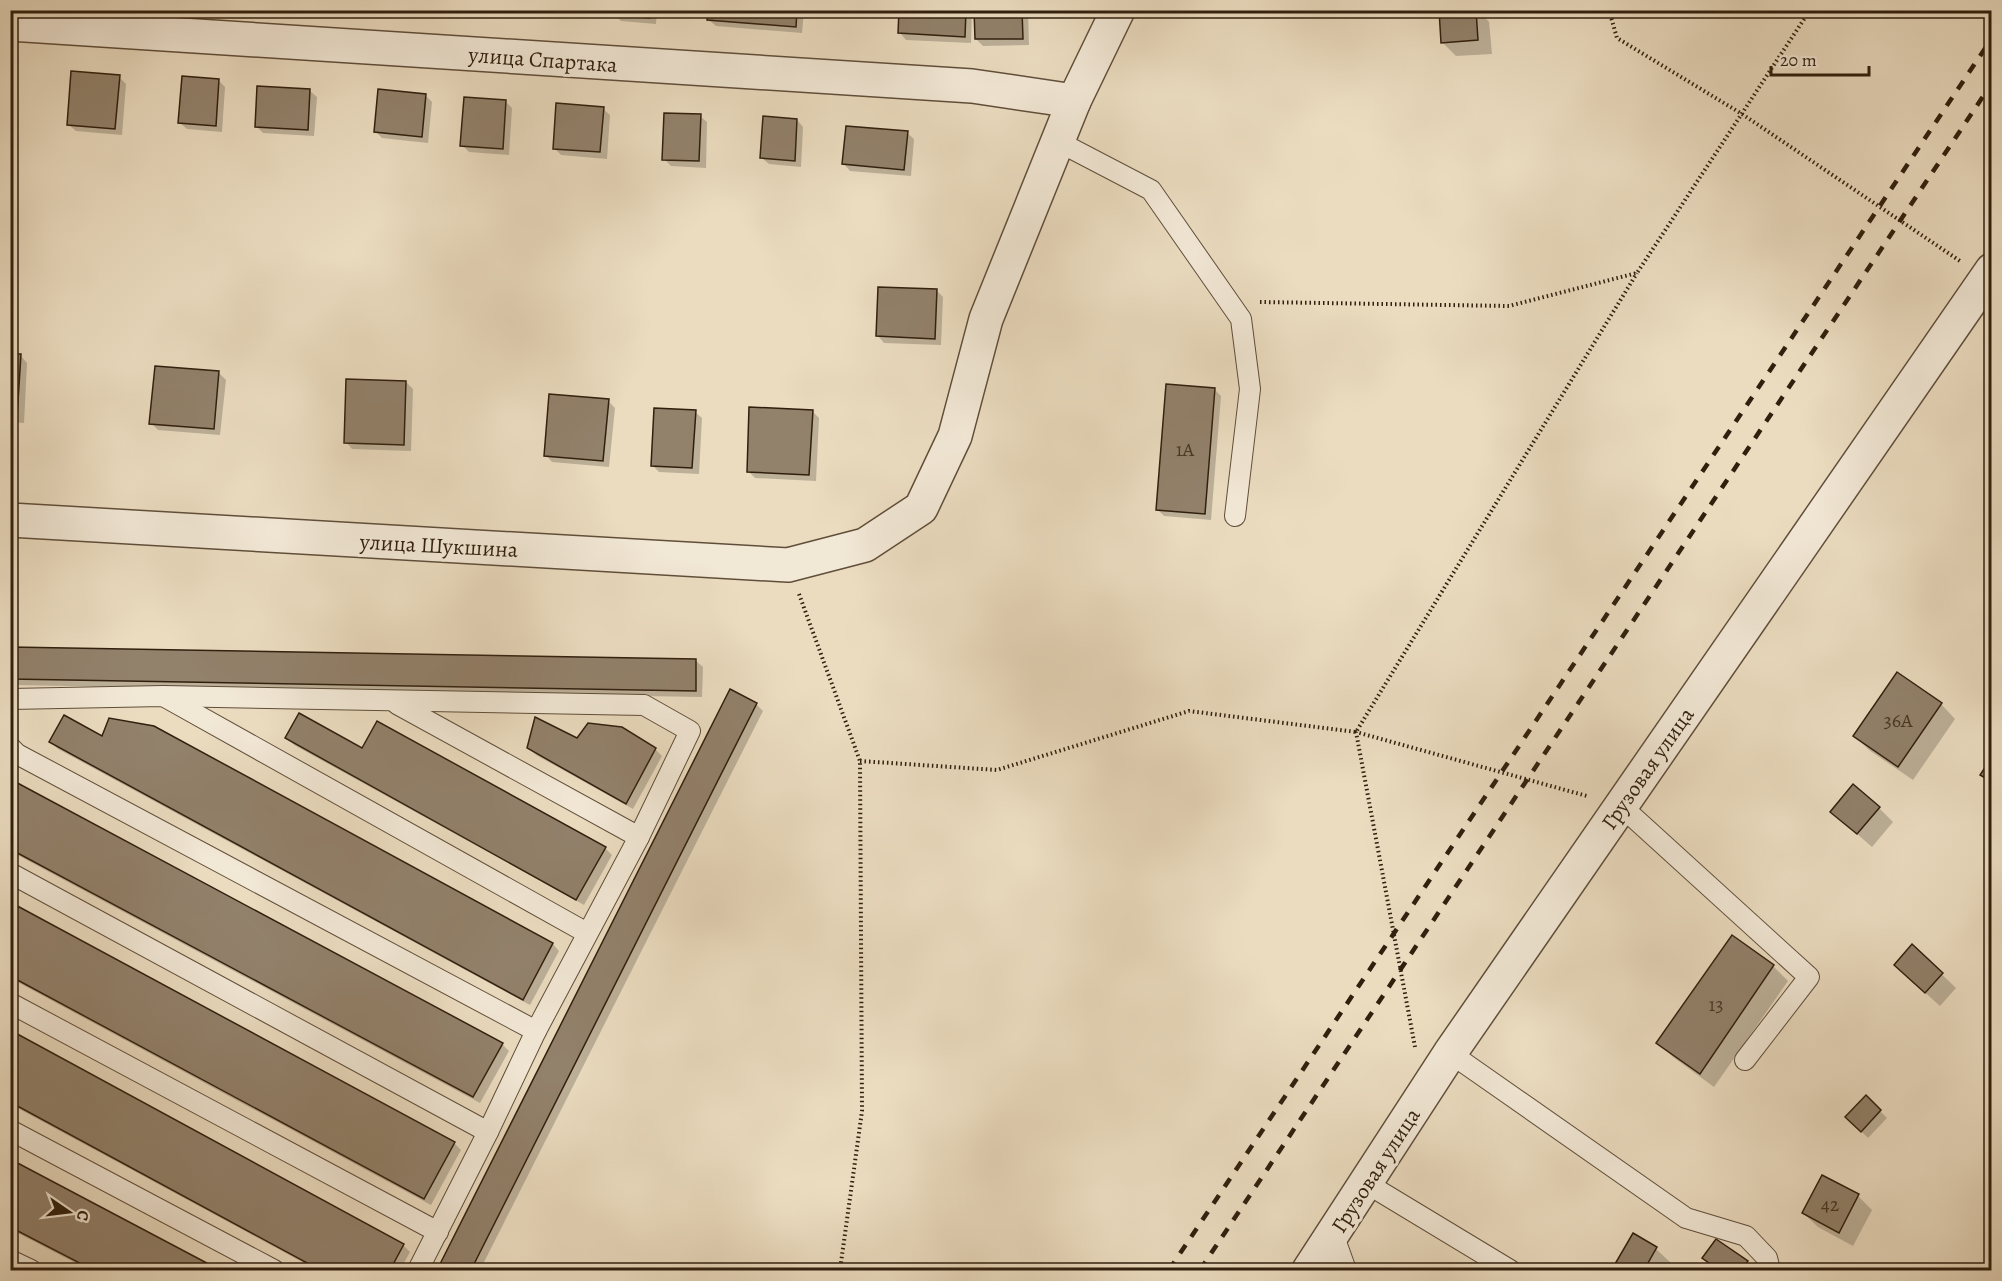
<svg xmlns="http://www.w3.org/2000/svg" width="2002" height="1281" viewBox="0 0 2002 1281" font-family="Alegreya,serif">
  <rect width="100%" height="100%" fill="#ebdcc0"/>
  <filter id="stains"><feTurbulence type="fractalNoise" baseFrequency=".00333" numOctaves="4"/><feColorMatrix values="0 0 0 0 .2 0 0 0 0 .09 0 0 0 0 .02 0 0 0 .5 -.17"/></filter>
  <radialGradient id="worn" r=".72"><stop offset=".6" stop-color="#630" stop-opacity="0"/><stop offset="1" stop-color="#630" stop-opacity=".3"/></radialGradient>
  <g fill="#0003">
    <path d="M531,10H566V16L534,14Z"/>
    <path d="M615,10H657L656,24L621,21L614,14Z"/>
    <path d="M709,10H804L802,33L716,26L709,20Z"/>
    <path d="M901,10H972L971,43L906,40L900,33Z"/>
    <path d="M976,10H1028L1029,45L983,46L976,39Z"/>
    <path d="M1440,10H1478L1489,22L1492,54L1456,56L1442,42Z"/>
    <path d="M119,77L126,84L122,135L76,131L69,125Z"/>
    <path d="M218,80L225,87L222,132L187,129L180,123Z"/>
    <path d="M310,91L317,97L314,136L263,133L256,126Z"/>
    <path d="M425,95L432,102L428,143L382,138L375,131Z"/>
    <path d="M505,101L512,108L509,155L469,152L462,145Z"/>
    <path d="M603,109L610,115L607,159L561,155L554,148Z"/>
    <path d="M700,116L707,122L706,168L671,166L664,159Z"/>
    <path d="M797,120L803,127L801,167L769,164L762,158Z"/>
    <path d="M907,133L914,139L911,176L850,171L844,164Z"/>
    <path d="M936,290L943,297L941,345L884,343L878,336Z"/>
    <path d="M10,355L21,356L27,363L24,423L10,422Z"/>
    <path d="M219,373L226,380L220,435L158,430L151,423Z"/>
    <path d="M406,382L413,389L411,451L352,449L346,442Z"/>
    <path d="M1214,389L1221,396L1211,520L1164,516L1157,509Z"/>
    <path d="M608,401L615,408L609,467L552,462L546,455Z"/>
    <path d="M812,411L819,418L816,481L755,478L748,471Z"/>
    <path d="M695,412L702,418L699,474L659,472L652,465Z"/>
    <path d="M10,649L696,661L703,667L702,697L10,685Z"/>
    <path d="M1898,675L1941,704L1955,719L1913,780L1869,750L1855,736Z"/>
    <path d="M730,691L756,704L763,711L480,1270H439Z"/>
    <path d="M153,728L553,944L559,951L530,1005L58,749L51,742L103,738Z"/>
    <path d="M287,738L605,848L612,855L584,905L294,745Z"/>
    <path d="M578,739L655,749L662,756L633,809L536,755L529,748Z"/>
    <path d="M10,780L502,1044L509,1051L480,1103L10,851Z"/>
    <path d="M1879,808L1893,822L1872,847L1832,812Z"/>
    <path d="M10,904L454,1143L461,1150L431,1205L10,978Z"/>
    <path d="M1732,938L1773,966L1788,981L1714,1087L1673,1057L1658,1043Z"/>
    <path d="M1912,946L1956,988L1940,1006L1910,979Z"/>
    <path d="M10,1032L403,1245L410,1252L400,1270H317L10,1104Z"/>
    <path d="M1866,1097L1887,1118L1868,1138L1847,1117Z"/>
    <path d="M10,1161L217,1270H89L10,1229Z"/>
    <path d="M1822,1177L1858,1196L1872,1210L1853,1246L1818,1227L1803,1213Z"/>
    <path d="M1634,1235L1656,1249L1671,1263L1666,1270H1623L1617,1264Z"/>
    <path d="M1716,1241L1747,1263L1753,1270H1719L1711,1265L1704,1258Z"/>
  </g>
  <g fill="#92816b" stroke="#311f0e" stroke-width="1.5">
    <path d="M613,10H651L650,18L613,15Z"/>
    <path d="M708,10H797L796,27L707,20Z"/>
    <path d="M899,10H966L965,37L898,33Z"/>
    <path d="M974,10H1022L1023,39H975Z"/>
    <path d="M1439,10H1476L1478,40L1441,43Z"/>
    <path d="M71,71L120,75L115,129L67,125Z"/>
    <path d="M182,76L219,79L216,126L178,123Z"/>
    <path d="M257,86L310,89L308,130L255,127Z"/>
    <path d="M378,89L426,94L422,137L374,132Z"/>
    <path d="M464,97L506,100L503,149L460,146Z"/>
    <path d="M556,103L604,107L600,152L553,149Z"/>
    <path d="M664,113L701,114L699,161L662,160Z"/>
    <path d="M763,116L797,119L795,161L760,158Z"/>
    <path d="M846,126L908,131L904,170L842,164Z"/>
    <path d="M878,287L937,289L935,339L876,336Z"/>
    <path d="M10,354H21L17,417H10Z"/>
    <path d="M155,366L219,371L214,429L149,424Z"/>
    <path d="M346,379L406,381L404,445L344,443Z"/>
    <path d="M1166,384L1215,388L1205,514L1156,510Z"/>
    <path d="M549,394L609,399L603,461L544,456Z"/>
    <path d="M749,407L813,410L809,475L747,472Z"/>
    <path d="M654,408L696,410L692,468L651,466Z"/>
    <path d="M10,647L696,659V691L10,679Z"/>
    <path d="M1897,672L1942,703L1898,767L1853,736Z"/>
    <path d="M730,689L757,703L471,1270H437Z"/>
    <path d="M299,713L362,748L377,721L606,847L576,900L285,738Z"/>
    <path d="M64,715L102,736L109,718L154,726L553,943L523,1000L49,742Z"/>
    <path d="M535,717L577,738L588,723L622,727L656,748L626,804L527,748Z"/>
    <path d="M1992,757V782L1980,775Z"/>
    <path d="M10,779L503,1043L473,1097L10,849Z"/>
    <path d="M1853,784L1880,807L1857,834L1830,812Z"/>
    <path d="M10,902L455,1142L424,1199L10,976Z"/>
    <path d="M1732,935L1774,965L1700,1074L1656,1043Z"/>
    <path d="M1912,944L1943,973L1925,993L1894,965Z"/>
    <path d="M10,1030L404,1244L390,1270H320L10,1102Z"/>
    <path d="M1866,1095L1881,1110L1861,1132L1845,1117Z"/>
    <path d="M10,1159L220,1270H93L10,1227Z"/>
    <path d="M1822,1175L1859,1194L1839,1233L1802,1213Z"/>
    <path d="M1633,1233L1657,1247L1644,1270H1626L1615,1264Z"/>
    <path d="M1716,1239L1748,1261L1741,1270H1719L1702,1258Z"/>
  </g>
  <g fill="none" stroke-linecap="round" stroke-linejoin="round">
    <g stroke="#604e3a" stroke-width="22">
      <g id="service">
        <path d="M1059,142L1151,190L1241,319L1250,389L1235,516"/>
        <path d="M165,697L587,933"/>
        <path d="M10,699L163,696L644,705L690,731L639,837L536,1031L488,1132L418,1270"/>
        <path d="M397,704L639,837"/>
        <path d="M10,747L17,754L536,1031"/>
        <path d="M1621,806L1809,977L1745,1060"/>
        <path d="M10,873L488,1132"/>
        <path d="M10,1003L438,1232"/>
        <path d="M1450,1053L1686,1218L1746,1236L1767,1258L1770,1270"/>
        <path d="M10,1130L274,1270"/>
        <path d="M1366,1183L1510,1270"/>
        <path d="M1333,1234L1346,1270"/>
        <path d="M10,1260L31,1270"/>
      </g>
    </g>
    <g stroke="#604e3a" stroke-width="36">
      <g id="minor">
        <path d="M10,24L972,86L1074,101"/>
        <path d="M10,520L788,565L865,545L921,508L955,436L986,319L1074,101L1118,10"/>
        <path d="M1309,1270L1450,1053L1992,270"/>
      </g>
    </g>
    <g stroke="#311f0e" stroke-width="4" stroke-dasharray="1.5 3" stroke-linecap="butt">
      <path d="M1609,10L1617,38L1742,114L1960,261"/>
      <path d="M1260,302L1509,306L1637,273L1810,10"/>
      <path d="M799,594L860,761L862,1111L840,1270"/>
      <path d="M860,761L997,770L1189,711L1356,732L1637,273"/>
      <path d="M1415,1047L1356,732L1587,796"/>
    </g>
    <use href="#service" stroke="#f2e8d6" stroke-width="20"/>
    <use href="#minor" stroke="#f2e8d6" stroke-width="33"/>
    <g stroke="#311f0e" stroke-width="4.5" stroke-dasharray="10 10" stroke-linecap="butt">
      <path d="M1169,1270L1992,38"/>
      <path d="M1200,1270L1992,83"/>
    </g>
  </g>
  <g text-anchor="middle" stroke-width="6" stroke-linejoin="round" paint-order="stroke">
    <g font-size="20" fill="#493825">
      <text x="1185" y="456">1А</text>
      <text x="1898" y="727">36А</text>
      <text x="1716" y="1011">13</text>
      <text x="1830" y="1211">42</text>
    </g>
    <g font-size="22" fill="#311f0e" stroke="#f2e8d6">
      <text transform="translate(543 59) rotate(4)" y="8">улица Спартака</text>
      <text transform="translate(439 545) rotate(3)" y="8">улица Шукшина</text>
      <text transform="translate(1647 768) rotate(-55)" y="8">Грузовая улица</text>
      <text transform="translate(1375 1170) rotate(-57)" y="8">Грузовая улица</text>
    </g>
  </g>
  <rect width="2002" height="1281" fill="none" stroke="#ebdcc0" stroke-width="36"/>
  <rect x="12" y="12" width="1978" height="1257" fill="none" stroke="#311f0e" stroke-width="3"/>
  <rect x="18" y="18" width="1966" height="1245" fill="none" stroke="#311f0e" stroke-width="1.5"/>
  <g transform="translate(69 1212) rotate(104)" stroke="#f2e8d6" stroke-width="4.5" paint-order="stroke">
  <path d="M0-4.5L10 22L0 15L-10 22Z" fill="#311f0e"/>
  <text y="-9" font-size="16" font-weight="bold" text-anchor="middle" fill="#311f0e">С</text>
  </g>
  <path d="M1771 66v9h98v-9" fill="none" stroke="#311f0e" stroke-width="3"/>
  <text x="1780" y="66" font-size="18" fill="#311f0e" stroke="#f2e8d6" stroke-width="4.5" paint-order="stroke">20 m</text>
  <rect width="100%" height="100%" filter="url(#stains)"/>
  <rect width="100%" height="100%" fill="url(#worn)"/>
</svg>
